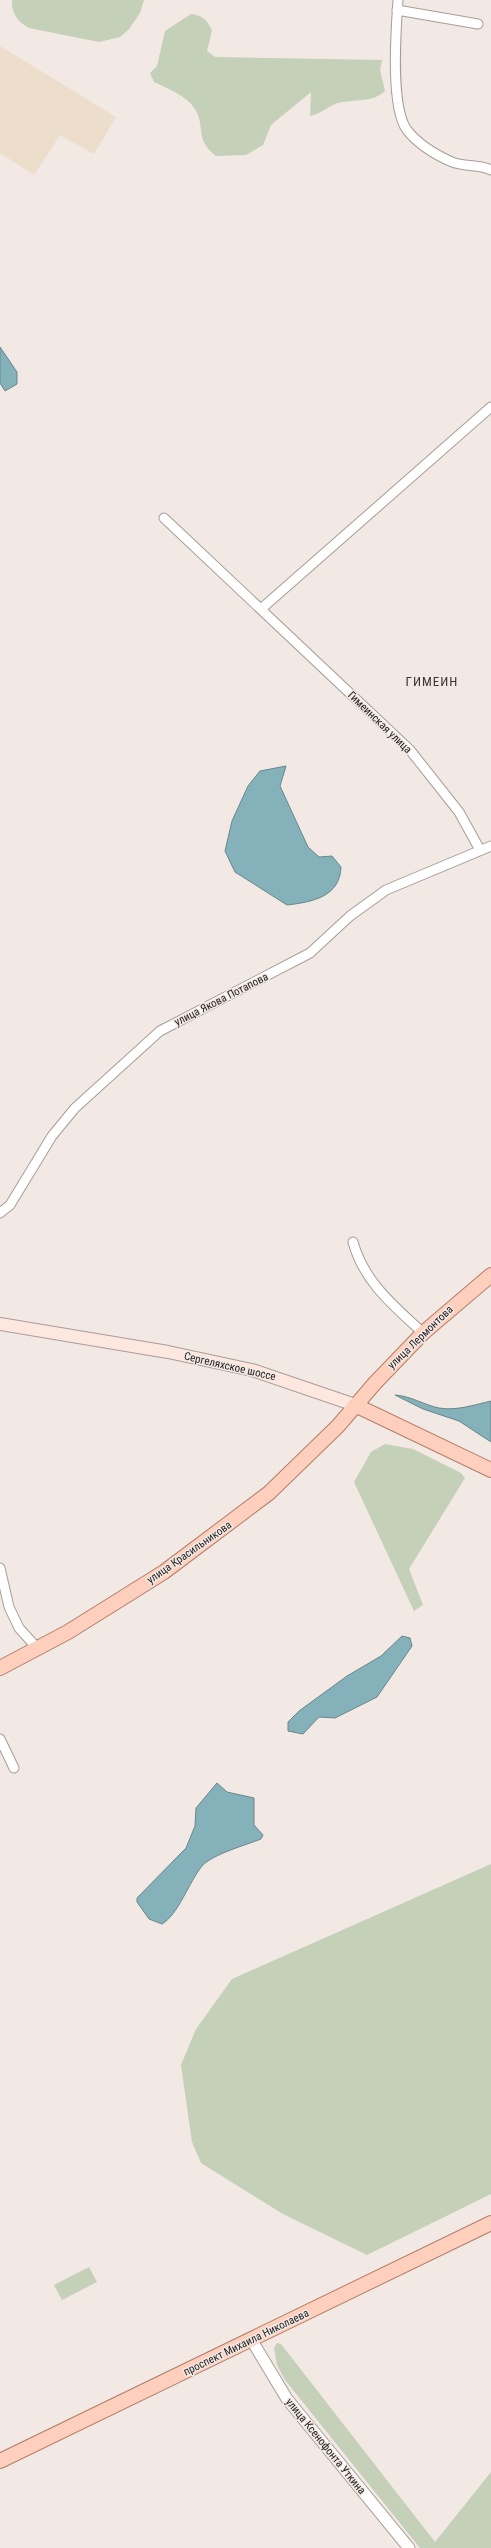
<svg xmlns="http://www.w3.org/2000/svg" width="491" height="2548" viewBox="0 0 491 2548" font-family="'Roboto Condensed',sans-serif">
  <rect width="100%" height="100%" fill="#f2e8e4"/>
  <path fill="#eddecc" d="M0,46L116,117L94,154L60,135L34,175L0,153Z"/>
  <g fill="#c4d0b8">
    <path d="M12,0H144L140,13L129,29L120,37L99,42L29,28C18,22 11,13 12,0Z"/>
    <path d="M191,14C202,15 207,20 212,30L207,51L215,57L382,60L380,70L385,91C372,103 355,99 338,103C328,106 321,114 310,116L311,92L271,125L263,145L246,155L216,156C194,139 206,127 195,109C186,95 168,89 154,82L150,73L157,66L165,31Z"/>
    <path d="M385,1444L413,1449L461,1473L465,1478L409,1569L423,1605L414,1611L354,1482L371,1452Z"/>
    <path d="M491,1864V2194L367,2255L283,2214L201,2163L192,2142L181,2065L196,2029L232,1979Z"/>
    <path d="M89,2267L97,2282L62,2300L54,2285Z"/>
    <path d="M277,2343L281,2344L435,2542L491,2472V2548H420L285,2380L277,2365L274,2348Z"/>
  </g>
  <g fill="#85b2ba" stroke="#68878c">
    <path d="M0,347L17,372V384L5,391L0,383Z"/>
    <path d="M286,766L280,786L308,847L319,857L332,856L341,867C340,897 312,902 287,905L235,872L225,851L232,821L248,786L260,771Z"/>
    <path d="M395,1395C411,1396 424,1405 439,1408C456,1411 474,1405 491,1401V1442L459,1421L423,1409Z"/>
    <path d="M402,1636L410,1638L412,1646L377,1697L335,1718L319,1717L303,1734L288,1731V1722L299,1711L347,1676L381,1656Z"/>
    <path d="M217,1783L227,1792L254,1798V1825L263,1835L261,1839C246,1845 213,1854 202,1866C189,1882 178,1915 162,1924L149,1919L137,1902V1898L186,1848L195,1826L196,1808Z"/>
  </g>
  <g fill="none" stroke-linecap="round" stroke-linejoin="round">
    <g stroke="#a79d99" stroke-width="11">
      <g id="minor">
        <path d="M398,0C396,29 390,107 407,130C418,144 436,155 452,162C464,167 479,164 491,170"/>
        <path d="M397,10L478,24"/>
        <path d="M164,518L410,750L459,812L480,850"/>
        <path d="M261,609L491,407"/>
        <path d="M0,1213L10,1205L52,1136L75,1108L160,1031L310,953L350,916L386,890L491,846"/>
        <path d="M353,1242C364,1282 393,1305 423,1333"/>
        <path d="M0,1568L9,1607L19,1628L38,1649"/>
        <path d="M0,1739L14,1768"/>
      </g>
    </g>
    <g stroke="#a79d99" stroke-width="13">
      <path id="tertiary" d="M251,2339L287,2399L409,2548"/>
    </g>
    <g stroke="#a79d99" stroke-width="14">
      <path id="secondary" d="M0,1324L168,1352L252,1370L355,1405"/>
    </g>
    <g stroke="#b27e69" stroke-width="16">
      <g id="primary">
        <path d="M355,1405L491,1470"/>
        <path d="M0,1668L68,1632L164,1572L269,1493L338,1426L375,1383L423,1333L491,1275"/>
        <path d="M0,2461L491,2223"/>
      </g>
    </g>
    <use href="#minor" stroke="#fff" stroke-width="9"/>
    <use href="#tertiary" stroke="#fff" stroke-width="11"/>
    <use href="#secondary" stroke="#fee7de" stroke-width="12"/>
    <use href="#primary" stroke="#fecfbc" stroke-width="14"/>
  </g>
  <g text-anchor="middle" stroke-width="3" stroke-linejoin="round" paint-order="stroke">
    <g font-size="11" fill="#262221" stroke="#f2e8e4">
      <text transform="translate(380 722) rotate(44)" y="4">Гимеинская улица</text>
      <text transform="translate(221 999) rotate(-27)" y="4">улица Якова Потапова</text>
      <text transform="translate(420 1337) rotate(-44)" y="4">улица Лермонтова</text>
      <text transform="translate(230 1366) rotate(13)" y="4">Сергеляхское шоссе</text>
      <text transform="translate(189 1552) rotate(-35)" y="4">улица Красильникова</text>
      <text transform="translate(246 2342) rotate(-26)" y="4">проспект Михаила Николаева</text>
      <text transform="translate(326 2446) rotate(51)" y="4">улица Ксенофонта Уткина</text>
    </g>
    <g font-size="13" letter-spacing="1" fill="#3b332f" stroke="#f2e8e4">
      <text x="432" y="686">ГИМЕИН</text>
    </g>
  </g>
</svg>
